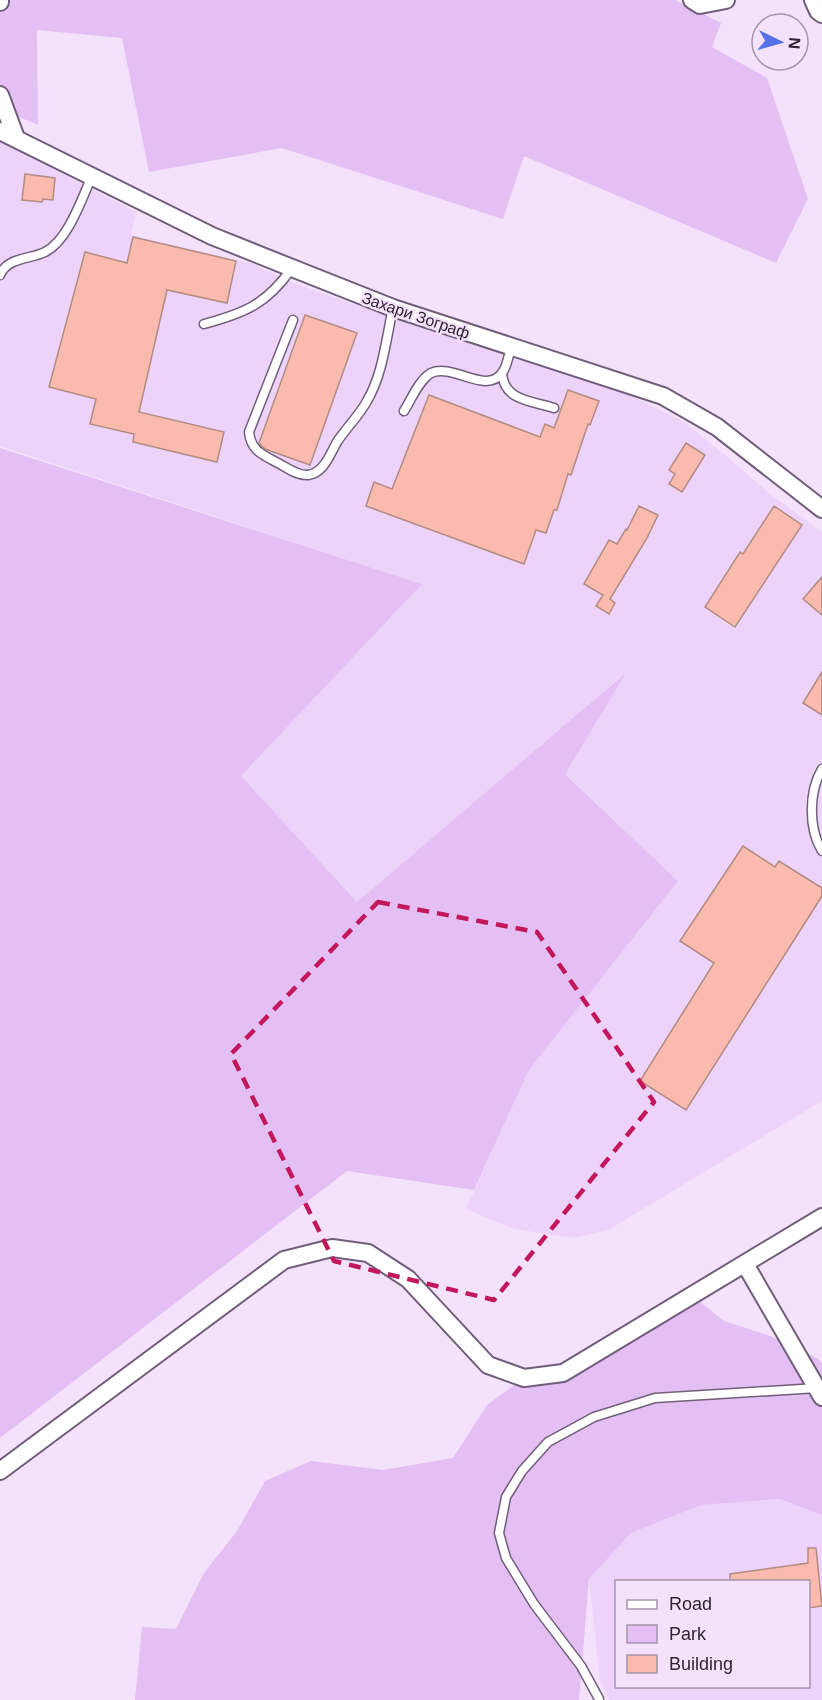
<svg xmlns="http://www.w3.org/2000/svg" width="822" height="1700" viewBox="0 0 822 1700" font-family="Helvetica,sans-serif">
  <rect width="100%" height="100%" fill="#f4e2fc"/>
  <g fill="#edd3f9" fill-rule="evenodd">
    <path d="M0,142L136,212L131,235L253,264L291,282L424,329L614,389L646,403L684,422L729,458L770,494L822,532V1101L608,1230L573,1238L514,1229L466,1209L529,1070L678,881L565,773L625,674L606,689L607,692L357,902L241,776L422,584L0,446Z"/>
    <path d="M779,1499L822,1515V1700H609L600,1681L589,1579L631,1533L701,1505ZM616,1582H808V1686H616Z"/>
  </g>
  <g fill="#e3bff4">
    <path d="M0,0H675L721,23L712,47L767,78L808,199L776,263L524,156L503,219L282,148L149,172L122,38L37,30L38,125L0,109Z"/>
    <path d="M0,448L422,584L241,776L357,902L626,673L565,774L678,881L529,1070L474,1190L347,1171L0,1438Z"/>
    <path d="M692,1295L724,1321L773,1337L817,1358L822,1363V1515L779,1499L701,1505L631,1533L589,1579L579,1700H135L142,1627L176,1629L204,1573L237,1531L265,1481L311,1461L383,1470L453,1458L487,1405L524,1378L563,1373Z"/>
  </g>
  <g fill="#fabbae" stroke="#b28b83" stroke-width="1.5">
    <path d="M25,174L55,178L53,200L43,199L42,202L22,200Z"/>
    <path d="M133,237L236,261L227,303L167,290L139,412L224,432L217,462L133,442L134,434L90,424L96,399L49,387L85,252L127,263Z"/>
    <path d="M305,315L357,333L310,465L265,449L259,443Z"/>
    <path d="M568,390L599,401L590,425L588,424L571,475L568,474L557,510H554L546,533L536,530L524,564L366,506L374,482L392,489L429,395L540,437L545,424L554,428Z"/>
    <path d="M686,443L705,455L682,492L669,484L675,474L669,470Z"/>
    <path d="M639,506L658,515L647,538L610,599L615,603L609,614L596,606L603,595L584,584L609,540L617,544L626,529L627,530Z"/>
    <path d="M774,506L802,525L735,627L705,607L740,552L743,554Z"/>
    <path d="M822,577V615L803,599Z"/>
    <path d="M822,672V715L803,703Z"/>
    <path d="M743,846L775,867L779,861L822,888V896L686,1110L640,1081L714,963L680,941Z"/>
    <path d="M808,1548H816L822,1606L808,1608V1581H730V1574L808,1563Z"/>
  </g>
  <g fill="none" stroke-linecap="round" stroke-linejoin="round">
    <g stroke="#715e7a" stroke-width="11">
      <g id="lane">
        <path d="M0,275C7,257 32,259 45,252C68,241 82,198 92,176"/>
        <path d="M293,320L249,432C251,451 263,455 278,463C286,467 298,476 308,475C324,473 330,454 337,442C346,428 359,416 367,401C383,374 386,339 393,308"/>
        <path d="M204,324C245,313 267,304 292,268"/>
        <path d="M502,373C504,401 532,401 554,408"/>
        <path d="M404,411C411,400 419,380 431,373C453,363 486,395 502,373C507,367 509,354 511,347"/>
        <path d="M822,769C809,791 808,828 822,851"/>
        <path d="M599,1699L581,1666L534,1604L506,1558L499,1533L506,1497L522,1471L548,1442L594,1417L655,1398L817,1388"/>
      </g>
    </g>
    <g stroke="#715e7a" stroke-width="20">
      <g id="street">
        <path d="M692,0L700,5L726,0"/>
        <path d="M813,0L818,11L822,14"/>
        <path d="M0,2V0"/>
        <path d="M0,95L16,138"/>
        <path d="M0,131L212,236L292,268L393,308L663,396L717,427L822,509"/>
        <path d="M745,1264L822,1397"/>
        <path d="M0,1471L284,1260L332,1248L368,1253L408,1279L488,1365L524,1378L563,1373L822,1217"/>
      </g>
    </g>
    <use href="#lane" stroke="#fff" stroke-width="8"/>
    <use href="#street" stroke="#fff" stroke-width="16"/>
  </g>
  <path fill="none" stroke="#c2185b" stroke-width="4.5" stroke-dasharray="12 8" stroke-linejoin="round" d="M378,902L537,932L654,1102L494,1300L334,1261L231,1054Z"/>
  <g text-anchor="middle" stroke-width="5" stroke-linejoin="round" paint-order="stroke">
    <g font-size="16" fill="#2e2531" stroke="#f4e2fc">
      <text transform="translate(416 315) rotate(19)" y="6">Захари Зограф</text>
    </g>
  </g>
  <rect x="615" y="1580" width="195" height="108" fill="#f4e2fc" stroke="#a596ab" stroke-width="1.5"/>
  <rect x="627" y="1600" width="30" height="9" fill="#ffffff" stroke="#a596ab" stroke-width="1.5"/>
  <text x="669" y="1610" font-size="18" fill="#2e2531">Road</text>
  <rect x="627" y="1625" width="30" height="18" fill="#e3bff4" stroke="#a596ab" stroke-width="1.5"/>
  <text x="669" y="1640" font-size="18" fill="#2e2531">Park</text>
  <rect x="627" y="1655" width="30" height="18" fill="#fabbae" stroke="#a596ab" stroke-width="1.5"/>
  <text x="669" y="1670" font-size="18" fill="#2e2531">Building</text>
  <g transform="translate(780 42) rotate(95)"><circle r="28" fill="#f4e2fc" stroke="#a596ab" stroke-width="1.5"/>
  <path d="M0-4.5L10 22L0 15L-10 22Z" fill="#5471e6"/>
  <text y="-9" font-size="16" font-weight="bold" text-anchor="middle" fill="#2e2531">N</text>
  </g>
</svg>
